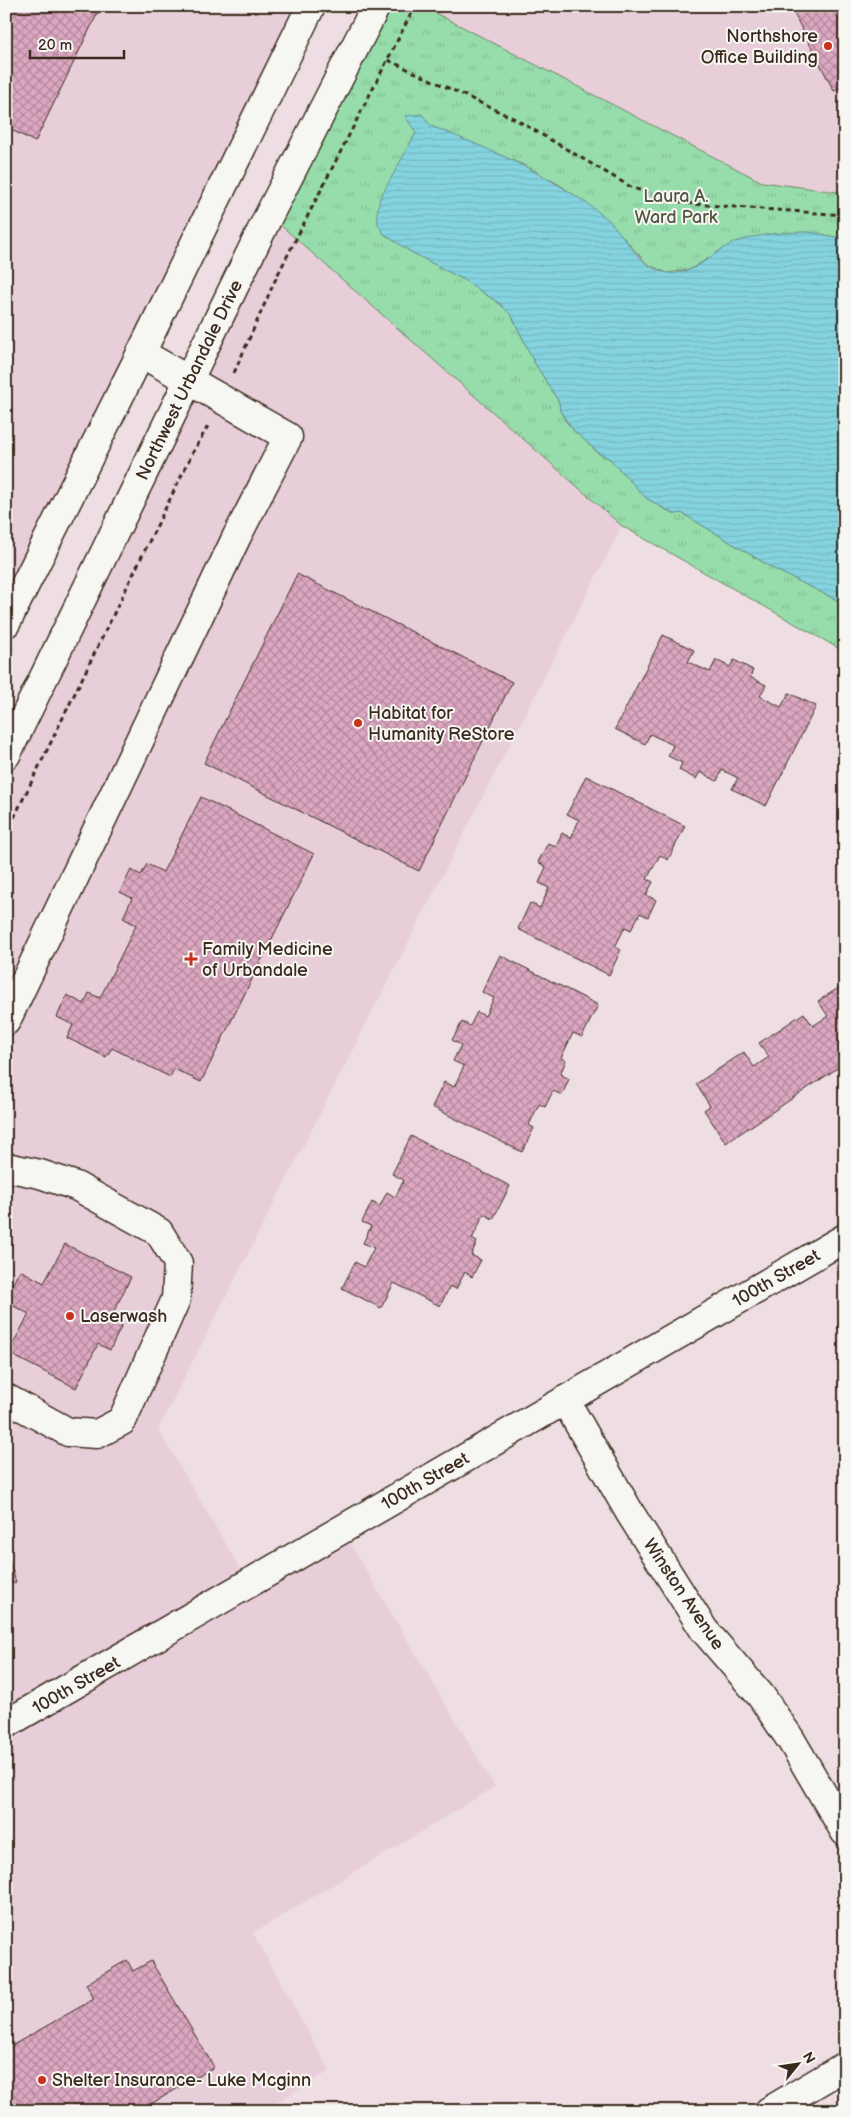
<svg xmlns="http://www.w3.org/2000/svg" width="851" height="2117" viewBox="0 0 851 2117" font-family="'Balsamiq Sans',sans-serif">
  <defs>
    <pattern id="grass-tufts" width="24" height="20" patternUnits="userSpaceOnUse" patternTransform="scale(1.25)"><rect width="24" height="20" fill="#97ddab"/><path d="M3 7l-1-3M5 7V3M7 7l1-3M15 17l-1-3M17 17v-4M19 17l1-3" fill="none" stroke="#83be93"/></pattern>
    <pattern id="water-rules" width="6" height="5" patternUnits="userSpaceOnUse" patternTransform="scale(1.25)"><rect width="6" height="5" fill="#84d4e0"/><path d="M0 2.5h6" fill="none" stroke="#73b6c0"/></pattern>
    <pattern id="building-cross-hatch" width="8" height="8" patternUnits="userSpaceOnUse" patternTransform="scale(1.25)"><rect width="8" height="8" fill="#dba7c1"/><path d="M0 0l8 8M0 8l8-8" fill="none" stroke="#b3889c"/></pattern>
  </defs>
  <rect width="100%" height="100%" fill="#eedee3"/>
  <filter id="ink" filterUnits="userSpaceOnUse"><feTurbulence type="fractalNoise" baseFrequency=".02" numOctaves="2"/><feDisplacementMap in="SourceGraphic" scale="10" xChannelSelector="R" yChannelSelector="G"/><feConvolveMatrix kernelMatrix="1 2 1 2 8 2 1 2 1" color-interpolation-filters="sRGB"/></filter>
  <g filter="url(#ink)">
    <g fill="#e8ced9">
      <path d="M6,6H311L6,623Z"/>
      <path d="M422,6H845V193L762,182Z"/>
      <path d="M269,215L622,526L158,1429L249,1584L342,1530L495,1787L253,1933L330,2071L261,2111H6V755Z"/>
    </g>
    <path fill="url(#grass-tufts)" stroke="#698464" d="M376,6H422L762,182L845,193V239L808,232L735,242L689,270L667,273L647,264L607,219L560,185L526,166L431,126L416,133L404,154L384,234L411,252L464,280L500,304L512,316L534,362L559,402L560,411L567,423L598,453L610,459L646,498L673,514L682,513L776,570L845,604V652L622,526L269,215Z"/>
    <path fill="url(#water-rules)" stroke="#679092" d="M422,114L431,126C493,150 553,176 605,217C626,234 638,270 669,273C696,276 713,250 736,242C758,234 785,232 808,232C820,233 833,237 845,239V604L776,570L682,513L674,514L646,498L610,459L599,453L574,431L560,411L559,402L534,362L512,316L500,304L464,280L411,252L384,234L378,224L377,214L380,198L416,133L405,116Z"/>
    <g fill="url(#building-cross-hatch)" stroke="#3b2a1e">
      <path d="M6,6H101L35,142L6,127Z"/>
      <path d="M790,6H845V85L834,91Z"/>
      <path d="M297,574L512,682L419,871L204,763Z"/>
      <path d="M663,635L694,650L688,662L710,672L716,660L730,667L734,660L753,670L750,677L766,685L760,696L781,707L789,693L816,706L766,806L732,789L738,778L722,770L717,781L700,772L696,779L679,770L682,763L668,756L673,745L650,734L645,744L615,729Z"/>
      <path d="M586,776L685,826L668,860L660,855L647,879L653,882L646,895L656,900L648,917L640,913L631,930L625,927L615,947L621,950L609,975L518,929L530,903L540,908L549,888L539,883L546,867L538,862L548,843L556,847L562,833L571,838L579,820L567,814Z"/>
      <path d="M201,797L314,854L201,1082L174,1069L170,1077L112,1048L106,1057L67,1038L73,1025L57,1017L67,995L84,1004L89,993L100,998L136,925L123,918L132,898L120,892L131,870L141,875L147,864L163,872Z"/>
      <path d="M500,955L598,1005L582,1037L573,1033L561,1058L566,1061L560,1074L569,1079L562,1095L553,1091L545,1107L539,1104L529,1125L534,1128L522,1152L432,1107L444,1082L454,1087L464,1066L453,1061L461,1045L452,1040L462,1022L470,1026L477,1012L485,1016L494,998L482,992Z"/>
      <path d="M845,984V1063L726,1143L704,1110L710,1106L696,1084L744,1052L754,1067L769,1057L759,1043L804,1013L813,1026L828,1016L818,1001Z"/>
      <path d="M411,1136L510,1186L493,1219L484,1214L472,1239L477,1242L471,1255L481,1260L472,1277L465,1272L456,1289L450,1286L440,1306L394,1283L381,1308L342,1288L355,1262L364,1267L374,1248L363,1243L371,1226L362,1222L372,1202L380,1206L387,1192L395,1197L404,1180L392,1174Z"/>
      <path d="M65,1244L131,1277L110,1319L122,1325L110,1350L98,1344L76,1388L8,1353L29,1314L6,1302V1297L20,1270L44,1283Z"/>
      <path d="M6,1552L16,1582L6,1585Z"/>
      <path d="M127,1960L133,1971L151,1961L214,2067L139,2111H6V2049L94,1999L86,1984Z"/>
    </g>
    <g fill="none" stroke-linecap="round" stroke-linejoin="round">
      <g stroke="#3b2a1e" stroke-width="31">
        <g id="minor">
          <path d="M6,1021L237,536L288,437L141,353"/>
          <path d="M6,1167L40,1174L76,1186L159,1232L178,1263L176,1299L122,1421L97,1434L68,1432L6,1398"/>
          <path d="M565,1400L630,1513L704,1630L761,1696L791,1740L845,1832"/>
          <path d="M6,1724L845,1238"/>
          <path d="M769,2111L845,2066"/>
        </g>
      </g>
      <g stroke="#3b2a1e" stroke-width="31">
        <g id="major">
          <path d="M6,623L141,353L311,6"/>
          <path d="M6,755L269,215L376,6"/>
        </g>
      </g>
      <g stroke="#3b2a1e" stroke-width="3" stroke-dasharray="5 4" stroke-linecap="butt">
        <path d="M388,60L515,119L631,187L661,198L693,204L845,215"/>
        <path d="M234,373L277,276L415,6"/>
        <path d="M6,834L192,454L208,426"/>
      </g>
      <use href="#minor" stroke="#f6f6f2" stroke-width="28"/>
      <use href="#major" stroke="#f6f6f2" stroke-width="28"/>
    </g>
  </g>
  <g fill="#c8321e" stroke="#f6f6f2" stroke-width="2">
    <circle cx="828" cy="46" r="5"/>
    <circle cx="358" cy="723" r="5"/>
    <path d="M188.5 951.5h5v5h5v5h-5v5h-5v-5h-5v-5h5z"/>
    <circle cx="70" cy="1316" r="5"/>
    <circle cx="42" cy="2080" r="5"/>
  </g>
  <g text-anchor="middle" stroke-width="4" stroke-linejoin="round" paint-order="stroke">
    <g font-size="18" fill="#3b2a1e" stroke="#f6f6f2" text-anchor="start">
      <text x="818" y="42" text-anchor="end">Northshore<tspan x="818" dy="21">Office Building</tspan></text>
      <text x="368" y="719">Habitat for<tspan x="368" dy="21">Humanity ReStore</tspan></text>
      <text x="202" y="955">Family Medicine<tspan x="202" dy="21">of Urbandale</tspan></text>
      <text x="80" y="1322">Laserwash</text>
      <text x="52" y="2086">Shelter Insurance- Luke Mcginn</text>
    </g>
    <g font-size="18" fill="#525741" stroke="#f6f6f2">
      <text x="676" y="202">Laura A.<tspan x="676" dy="21">Ward Park</tspan></text>
    </g>
    <g font-size="18" fill="#3b2a1e" stroke="#f6f6f2">
      <text transform="translate(189 380) rotate(-64)" y="6">Northwest Urbandale Drive</text>
      <text transform="translate(776 1278) rotate(-30)" y="6">100th Street</text>
      <text transform="translate(425 1481) rotate(-30)" y="6">100th Street</text>
      <text transform="translate(684 1594) rotate(56)" y="6">Winston Avenue</text>
      <text transform="translate(76 1685) rotate(-30)" y="6">100th Street</text>
    </g>
  </g>
  <rect width="851" height="2117" fill="none" stroke="#f6f6f2" stroke-width="25"/>
  <rect x="12" y="12" width="826" height="2092" fill="none" stroke="#3b2a1e" stroke-width="2" filter="url(#ink)"/>
  <g transform="translate(798 2064) rotate(60)" stroke="#f6f6f2" stroke-width="4" paint-order="stroke">
  <path d="M0-4L9 19L0 12L-9 19Z" fill="#3b2a1e"/>
  <text y="-8" font-size="14" font-weight="bold" text-anchor="middle" fill="#3b2a1e">N</text>
  </g>
  <path d="M30 50v8h94v-8" fill="none" stroke="#3b2a1e" stroke-width="2.5"/>
  <text x="38" y="50" font-size="15" fill="#3b2a1e" stroke="#f6f6f2" stroke-width="4" paint-order="stroke">20 m</text>
</svg>
